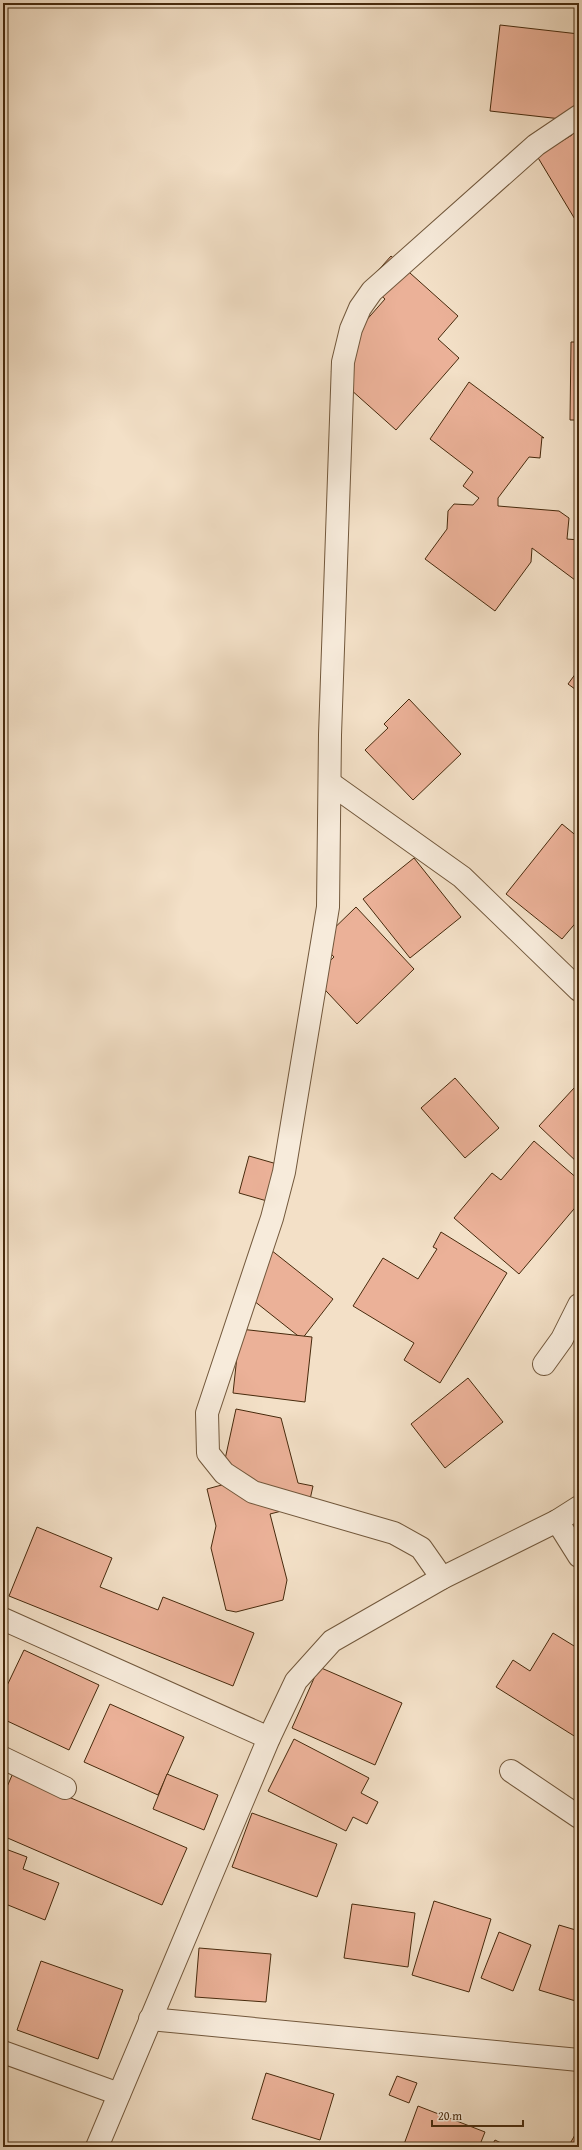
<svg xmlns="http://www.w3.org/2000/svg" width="582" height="2150" viewBox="0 0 582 2150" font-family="'Gentium Book Plus',serif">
  <rect width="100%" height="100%" fill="#f3e0c7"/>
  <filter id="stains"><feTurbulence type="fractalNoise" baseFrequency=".005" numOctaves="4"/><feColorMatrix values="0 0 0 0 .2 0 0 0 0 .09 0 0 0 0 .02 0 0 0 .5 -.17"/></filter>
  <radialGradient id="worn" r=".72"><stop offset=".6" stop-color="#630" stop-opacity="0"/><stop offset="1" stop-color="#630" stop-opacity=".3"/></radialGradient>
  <g fill="#ebb198" stroke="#472a0d">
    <path d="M500,25L579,34V121L490,111Z"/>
    <path d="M579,118V219L576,221L537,156L572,135L567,126Z"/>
    <path d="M391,256L458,316L438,339L459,358L396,430L331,372L348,353L342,348L385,299L367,283Z"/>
    <path d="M571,342H579V420H570Z"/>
    <path d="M469,382L544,438L542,437L540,458L529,457L498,498V506L559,511L569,518L567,539L579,540V583L532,548L531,562L495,611L425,559L447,529L448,511L454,504L473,505L479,498L463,486L473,472L430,439Z"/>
    <path d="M579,669V692L568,684Z"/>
    <path d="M409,699L461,754L413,800L365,750L388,728L384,724Z"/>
    <path d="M562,824L579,838V919L562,939L506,894Z"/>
    <path d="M414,858L461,917L410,958L363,899Z"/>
    <path d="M356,907L414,969L357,1024L313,977L334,957L320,942Z"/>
    <path d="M455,1078L499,1128L465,1158L421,1108Z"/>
    <path d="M574,1088L579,1092V1164L539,1126Z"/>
    <path d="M534,1141L579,1180V1203L519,1274L454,1218L492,1173L501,1180Z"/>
    <path d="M249,1156L277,1164L267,1201L239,1193Z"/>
    <path d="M441,1232L507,1273L440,1383L404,1360L414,1343L353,1306L383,1258L418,1279L437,1249L433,1247Z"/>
    <path d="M271,1250L333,1299L302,1339L239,1289Z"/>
    <path d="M240,1329L312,1337L305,1402L233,1393Z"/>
    <path d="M468,1378L503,1422L445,1468L411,1424Z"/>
    <path d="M236,1409L281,1418L298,1483L313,1486L309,1504L270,1514L287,1580L283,1600L236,1612L226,1610L211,1548L216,1526L207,1489L229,1483L224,1464Z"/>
    <path d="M37,1527L112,1558L100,1587L158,1610L163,1597L254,1633L233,1686L9,1596Z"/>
    <path d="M553,1633L579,1649V1739L496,1687L513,1660L530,1671Z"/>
    <path d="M24,1650L99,1685L69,1750L3,1719V1694Z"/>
    <path d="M319,1667L402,1703L375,1765L292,1728Z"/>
    <path d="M110,1704L184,1737L158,1795L84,1762Z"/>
    <path d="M294,1739L369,1778L361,1793L378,1802L367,1824L353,1817L346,1831L268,1791Z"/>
    <path d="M13,1773L187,1848L162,1905L3,1836V1796Z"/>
    <path d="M167,1774L218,1795L204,1830L153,1809Z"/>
    <path d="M252,1813L337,1844L317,1897L232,1867Z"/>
    <path d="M3,1848L27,1857L23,1869L59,1883L45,1920L3,1903Z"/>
    <path d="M434,1901L491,1919L469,1992L412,1975Z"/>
    <path d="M352,1904L415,1913L408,1967L344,1958Z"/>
    <path d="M559,1925L579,1931V2002L539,1990Z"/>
    <path d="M499,1932L531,1945L513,1991L481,1978Z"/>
    <path d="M199,1948L271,1954L266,2002L195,1997Z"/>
    <path d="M41,1961L123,1990L98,2059L17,2030Z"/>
    <path d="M266,2073L334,2094L320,2140L252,2119Z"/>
    <path d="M397,2076L417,2083L409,2103L389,2095Z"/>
    <path d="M418,2106L485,2132L479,2147H403Z"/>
    <path d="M579,2128V2147H568Z"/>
    <path d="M495,2140L509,2147H491Z"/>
  </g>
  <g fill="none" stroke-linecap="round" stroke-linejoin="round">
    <g stroke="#72583c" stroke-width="24">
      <g id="minor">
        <path d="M330,783L462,877L579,990"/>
        <path d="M544,1364L562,1339L579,1305"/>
        <path d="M557,1521L579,1556"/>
        <path d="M442,1578L421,1548L394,1533L253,1492L224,1473L208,1453L207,1413L272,1218L284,1172L328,907L330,735L343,362L351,329L360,308L372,291L536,145L579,116"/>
        <path d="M3,1619L269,1738"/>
        <path d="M3,1758L65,1788"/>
        <path d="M511,1771L579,1817"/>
        <path d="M150,2019L579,2060"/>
        <path d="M3,2052L119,2094"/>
        <path d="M97,2147L269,1738L296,1681L332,1641L442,1578L557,1521L579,1507"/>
      </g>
    </g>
    <use href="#minor" stroke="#f7ebdb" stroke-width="22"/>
  </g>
  <rect width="582" height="2150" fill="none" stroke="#f3e0c7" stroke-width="16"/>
  <rect x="4" y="4" width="574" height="2142" fill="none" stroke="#472a0d" stroke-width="2"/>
  <rect x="8" y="8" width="566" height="2134" fill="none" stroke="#472a0d"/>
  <path d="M432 2120v6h91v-6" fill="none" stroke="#472a0d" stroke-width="2"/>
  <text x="438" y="2120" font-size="12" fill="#472a0d" stroke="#f7ebdb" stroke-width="3" paint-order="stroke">20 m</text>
  <rect width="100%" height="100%" filter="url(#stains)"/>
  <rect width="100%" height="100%" fill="url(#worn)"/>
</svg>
